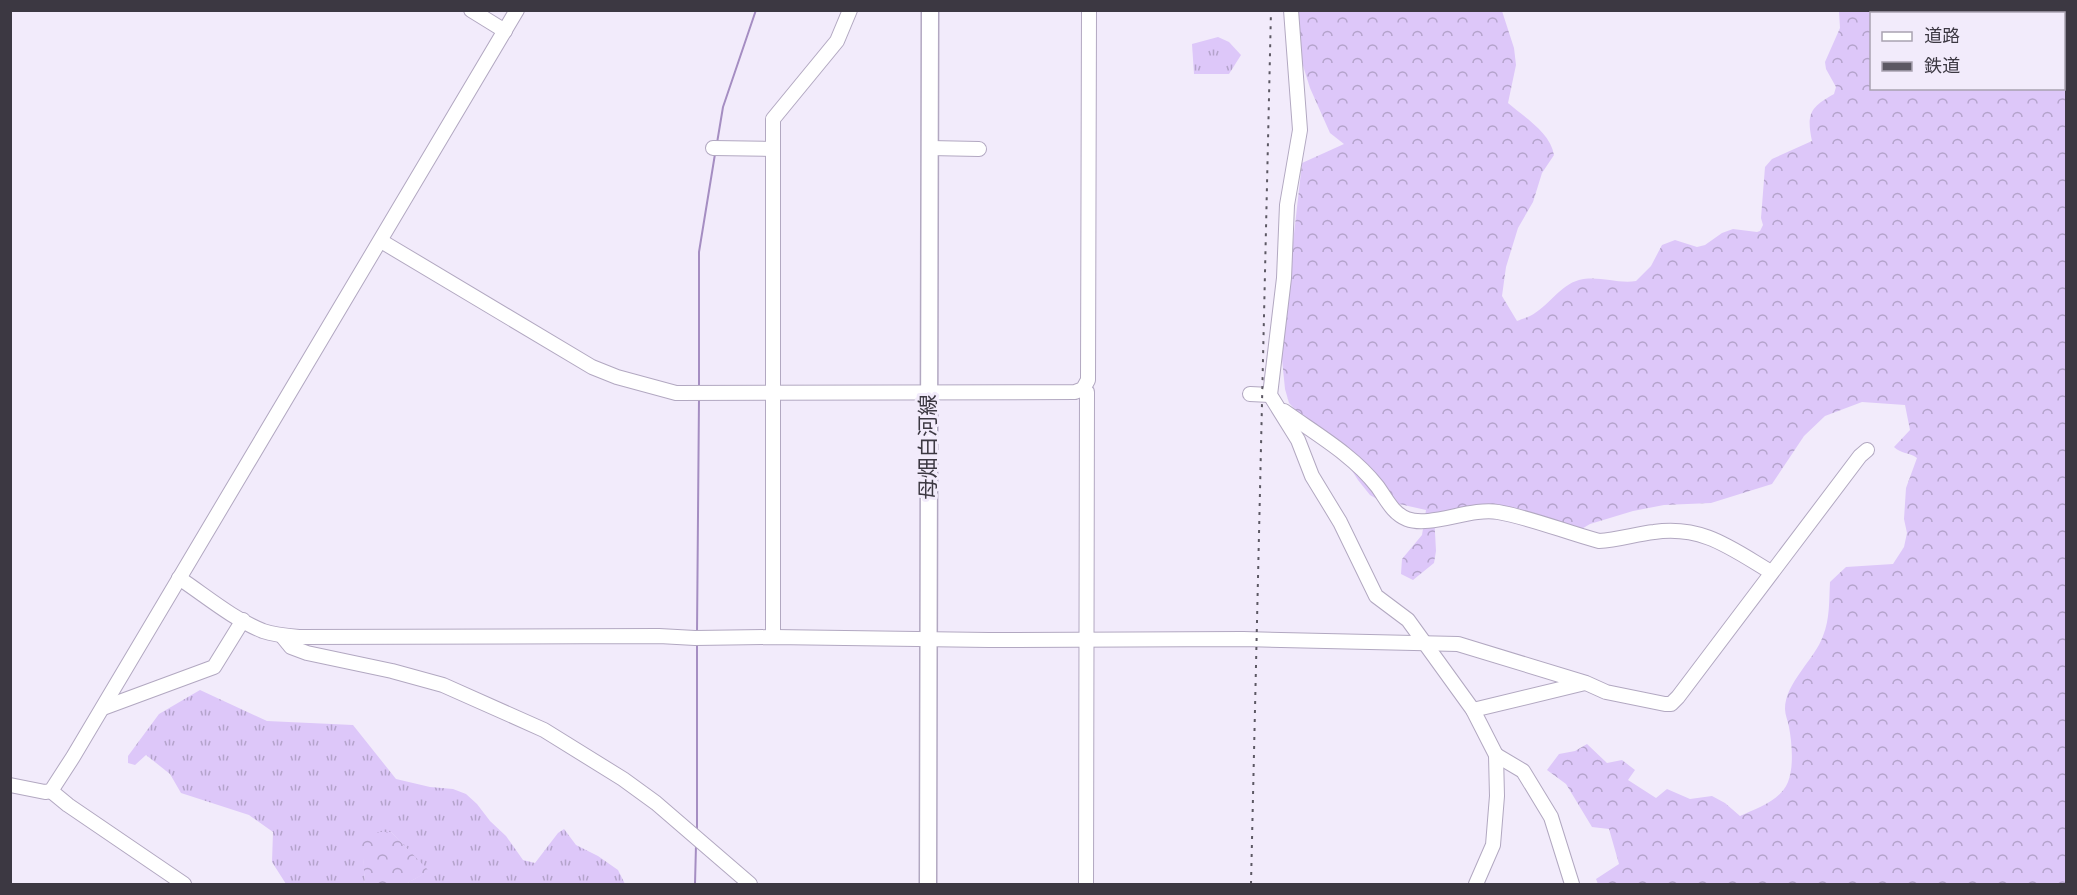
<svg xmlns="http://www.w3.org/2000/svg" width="2077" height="895" viewBox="0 0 2077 895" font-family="'PT Sans','Noto Sans JP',sans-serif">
  <defs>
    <pattern id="grass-tufts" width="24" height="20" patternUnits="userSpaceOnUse" patternTransform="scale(1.5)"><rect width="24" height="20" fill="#ddc7f9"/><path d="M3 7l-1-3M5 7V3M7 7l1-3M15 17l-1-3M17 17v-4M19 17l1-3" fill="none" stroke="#b4a3cb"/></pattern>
    <pattern id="forest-crowns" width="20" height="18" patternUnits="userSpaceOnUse" patternTransform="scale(1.5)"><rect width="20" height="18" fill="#ddc7f9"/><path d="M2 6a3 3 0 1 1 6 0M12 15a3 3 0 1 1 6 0" fill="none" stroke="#b4a3cb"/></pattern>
  </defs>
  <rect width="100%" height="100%" fill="#f2ebfb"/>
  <g fill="url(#grass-tufts)">
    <path d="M1218,37L1229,42L1241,55L1229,74H1194L1192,44Z"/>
    <path d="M200,690L267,721L353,725L396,779L430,787L453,789L466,794L477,804L490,821L506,836L523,860L535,863L558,833L564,829L576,845L598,856L618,870L625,884H406L428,871L391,832H362L365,884H286L272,862L273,832L249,815L181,793L170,774L146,755L135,765L128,763V756L159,714Z"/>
  </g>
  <g fill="url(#forest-crowns)" fill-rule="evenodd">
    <path d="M1296,11H1502L1514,48L1516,65L1508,103C1525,118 1550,132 1554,155L1542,173L1533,202L1518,228L1506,267L1502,296L1517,321C1521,319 1526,318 1530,316C1548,307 1560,285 1579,280C1598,275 1617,284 1636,281L1651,266L1662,245L1675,240L1697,247L1705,245L1722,233L1733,229L1757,232L1760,231L1763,225L1761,218L1765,167L1772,159L1812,141C1806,113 1811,107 1834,94L1836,87L1826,69L1825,62L1840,28L1839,11H2066V884H1598L1596,879L1619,864L1609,829L1592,827L1566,784L1547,770L1559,754L1575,751L1587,744L1607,763L1622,760L1635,770L1628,780L1656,798L1667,789L1690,799L1712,796L1725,803L1740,816C1758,808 1780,801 1788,782C1794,767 1792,743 1789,727C1788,721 1785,715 1785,709C1785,683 1815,659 1823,636C1830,619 1829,600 1830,582L1846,567L1893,564L1904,547L1907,533L1904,519L1906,488L1917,458C1909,452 1901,454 1894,447L1910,430L1905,405L1862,402L1825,416L1804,436L1772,484L1711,503L1664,505L1633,511L1590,524L1568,537L1509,519L1434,514L1436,551L1434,563L1413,580L1401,574L1402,559L1422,535L1426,510L1377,499L1370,495L1358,480L1331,438L1303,418L1289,403L1285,389L1281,349L1302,163L1344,144L1330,133L1310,88L1295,40ZM1872,14H2064V88H1872Z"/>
    <path d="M361,832H391L429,871L406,884H365Z"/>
  </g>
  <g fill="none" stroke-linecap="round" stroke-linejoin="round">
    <g stroke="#a58dc2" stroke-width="2">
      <path d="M717,143L723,107L756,10"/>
      <path d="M699,387V252L715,154"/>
      <path d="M697,633L699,398"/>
      <path d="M697,831V644"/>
      <path d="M695,884L696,845"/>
    </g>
    <g stroke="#b2a8c1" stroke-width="16">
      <g id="minor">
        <path d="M471,10L505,31"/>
        <path d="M1291,10L1300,130L1287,205L1284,278L1270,395L1298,440L1312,476L1340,522L1376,596L1408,620L1473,710L1496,755L1497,796L1493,845L1476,884"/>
        <path d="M713,148L773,149"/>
        <path d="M930,148L979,149"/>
        <path d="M381,241L592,367L617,377L676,393L1075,392L1083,389L1088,380L1089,10"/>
        <path d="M1083,389L1087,392L1086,884"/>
        <path d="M1250,394L1270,395"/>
        <path d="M1284,411C1316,434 1353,455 1377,486C1386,498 1392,513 1407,519C1430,528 1471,507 1498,512C1532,518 1565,532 1599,541C1618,540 1636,534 1654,532C1703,525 1732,549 1771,572"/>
        <path d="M179,578C206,596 233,619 263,631C275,635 288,636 300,637L659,636L695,638L773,637L989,640L1243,639L1458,644L1586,683L1606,692L1665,704H1671L1678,697L1860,456L1867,450"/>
        <path d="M282,636L291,647L307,653L392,671L443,685L544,730L623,779L656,803L750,884"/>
        <path d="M773,637C773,464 774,291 773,119L837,41L850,10"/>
        <path d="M103,708L214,667L243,620"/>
        <path d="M1473,710L1585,683"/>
        <path d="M1496,755L1523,771L1551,817L1572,884"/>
        <path d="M10,785L45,792L51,791L73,757L517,10"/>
        <path d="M51,791L68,805L184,884"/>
      </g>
    </g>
    <g stroke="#b2a8c1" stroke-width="19">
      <path id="major" d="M928,884L930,10"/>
    </g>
    <use href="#minor" stroke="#fff" stroke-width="14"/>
    <use href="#major" stroke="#fff" stroke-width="16"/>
    <path stroke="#5c5863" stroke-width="2" stroke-dasharray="3 6" stroke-linecap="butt" d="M1251,884L1271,10"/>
  </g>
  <g text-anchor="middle" stroke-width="6" stroke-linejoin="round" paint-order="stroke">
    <g font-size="21" fill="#3c3842" stroke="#f2ebfb">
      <text transform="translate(928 447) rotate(-90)" y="7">母畑白河線</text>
    </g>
  </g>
  <rect width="2077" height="895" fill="none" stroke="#3c3842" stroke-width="24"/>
  <rect x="1870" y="12" width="195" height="78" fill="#f2ebfb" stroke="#a9a3b1" stroke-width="1.5"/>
  <rect x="1882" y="32" width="30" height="9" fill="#ffffff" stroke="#a9a3b1" stroke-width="1.5"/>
  <text x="1924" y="42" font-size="18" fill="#3c3842">道路</text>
  <rect x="1882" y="62" width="30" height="9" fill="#5c5863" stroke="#a9a3b1" stroke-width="1.5"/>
  <text x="1924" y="72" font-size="18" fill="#3c3842">鉄道</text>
</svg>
